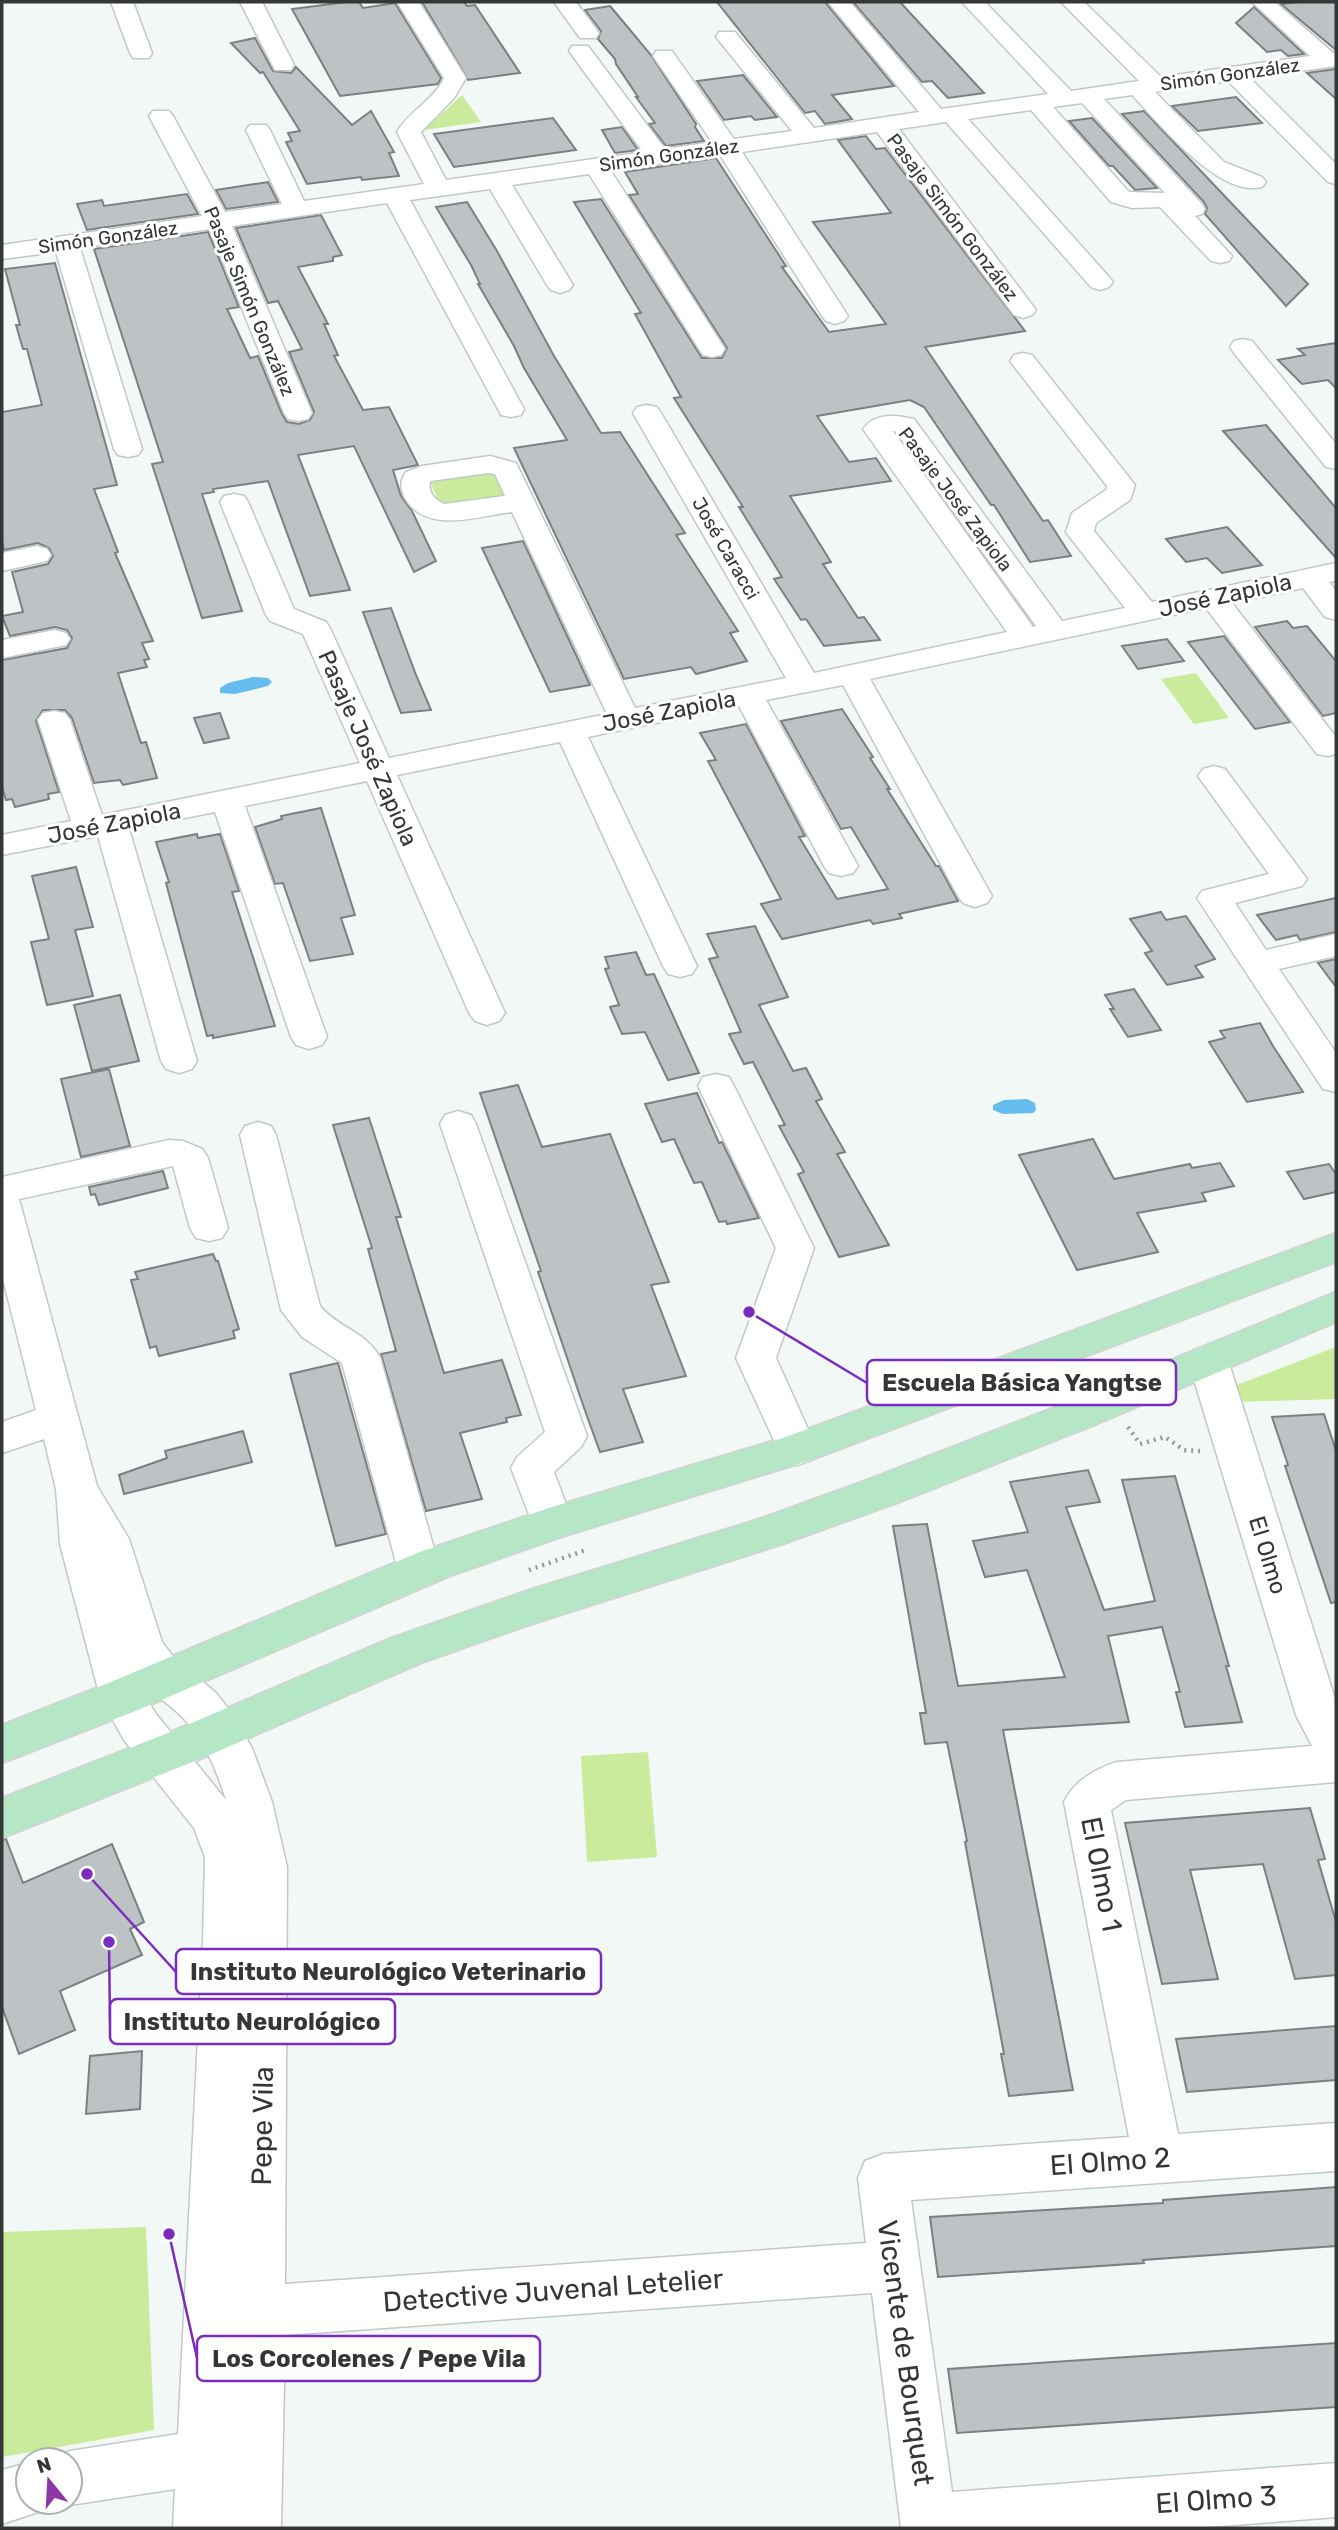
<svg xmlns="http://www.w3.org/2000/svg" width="1338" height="2530" viewBox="0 0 1338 2530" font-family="Rubik,sans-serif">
  <rect width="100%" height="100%" fill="#f2f8f6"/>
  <g fill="#cbeb9c">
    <path d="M462,95L481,122L424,130Z"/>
    <path d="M494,471L508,497L442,508L430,482Z"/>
    <path d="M1196,673L1229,718L1194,724L1161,679Z"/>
    <path d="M1336,1347V1399L1233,1402L1226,1389Z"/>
    <path d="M648,1752L657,1857L587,1862L581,1756Z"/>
    <path d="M146,2227L154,2430L2,2457V2232Z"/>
  </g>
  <g fill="#65bcee">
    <path d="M253,677L268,678L272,682L268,686L235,694L220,693V688L228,683Z"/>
    <path d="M1027,1099L1035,1103L1036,1110L1033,1113L1003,1114L993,1110V1105L1004,1100Z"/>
  </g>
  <g fill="#bdc3c4" stroke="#7b8182" stroke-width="2">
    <path d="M347,2H359L363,8L395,3L441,78L438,84L340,96L292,9Z"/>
    <path d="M422,2H464L467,6L475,5L520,73L468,80Z"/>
    <path d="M717,2H825L894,86L832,95L852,119L825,124L815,111L805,113Z"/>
    <path d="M853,2H900L984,93L948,98L932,81L922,82Z"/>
    <path d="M1300,2H1336V50L1281,4Z"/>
    <path d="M610,6L651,55L696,124L695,127L704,141L666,146L649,124L655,123L636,97H638L616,64L615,59L598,39L601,31L585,10Z"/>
    <path d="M1254,7L1304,54L1288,56L1281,50L1267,52L1236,23Z"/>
    <path d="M255,38L273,71L291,73L296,67L352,125L371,111L394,152L389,153L399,176L362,180L361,177L307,184L286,142L292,141L288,133L300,131L263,72L260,73L231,43Z"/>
    <path d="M1336,69V99L1307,73Z"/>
    <path d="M743,75L777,117L755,120L751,116L724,120L697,81Z"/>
    <path d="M1236,97L1262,123L1198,131L1172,106Z"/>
    <path d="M1144,111L1308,284L1286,306L1205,214L1207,208L1204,202L1122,114Z"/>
    <path d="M553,118L576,150L454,167L434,134Z"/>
    <path d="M1092,118L1157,188L1135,190L1113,166H1109L1069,121Z"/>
    <path d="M622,127L638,150L615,153L602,130Z"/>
    <path d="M866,136L876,149L885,148L1025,331L925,347L1043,521L1048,520L1071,556L1030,562L994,505H991L924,407L910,400L817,416L849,462L876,458L891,481L790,496L831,562L823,564L858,618L864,617L880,640L824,646L806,619L801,620L774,579L782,577L739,507H743L674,398L681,397L635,314L641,313L574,202L601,199L702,358H722L727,348L629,195L638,194L625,172L716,158L786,266L782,267L829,332L886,324L813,222L891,213L838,140Z"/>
    <path d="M268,182L278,202L226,209L216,190Z"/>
    <path d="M187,194L198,214L87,230L77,204L102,200L104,206Z"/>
    <path d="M467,202L497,251L554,356L601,433L620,432L685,533L676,535L738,631L730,633L747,661L696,674L691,667L624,679L514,448L567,440L524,368L514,346L478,284H480L471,265L436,207Z"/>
    <path d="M321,215L342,255L333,257V261L298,267L328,324H324L338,355L334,356L363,410L389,407L418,465L393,470L401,496L412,511L436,561L414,572L354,446L298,455L350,590L310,596L268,481L213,489L214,492L202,494L242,611L202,618L152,464L163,462L94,249L208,232L239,307L227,309L250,358L258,356L282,414L287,422L299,424L310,420L314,412L289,352L302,349L278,301L268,303L236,228Z"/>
    <path d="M55,263L117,485L94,489L118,552L115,553L153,641L142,643L149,659L144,660L147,667L118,673L141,743L146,742L157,778L123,785L120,780L94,783L72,718L65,710H43L36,721L59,792L48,794L49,799L15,807L12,799L6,800L2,787V660L67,648L72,638L67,630L55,627L10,636L2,616L23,612L12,572L48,564L53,556L49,548L38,543L4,550L2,542V412L42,405L27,349H23L16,325H20L5,269Z"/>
    <path d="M1336,343V388L1328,380L1302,384L1278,360L1305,355L1298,349Z"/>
    <path d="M1266,425L1336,508V558L1223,431Z"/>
    <path d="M1227,527L1262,565L1222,573L1207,558L1186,562L1166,539Z"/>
    <path d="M523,541L590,685L550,692L482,548Z"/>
    <path d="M391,608L416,675L431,710L401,713L394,695L363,612Z"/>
    <path d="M1287,621L1293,628L1307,626L1336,661V713L1323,716L1255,627Z"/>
    <path d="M1224,636L1290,722L1255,729L1188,642Z"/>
    <path d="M1167,639L1184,661L1138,669L1122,646Z"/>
    <path d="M842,709L873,757L870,758L890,789H887L936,866H939L958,901L899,914L902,918L873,924L870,920L782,939L761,904L781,899L708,761L716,760L700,733L746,724L805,836L799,837L837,899L888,889L851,827L841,829L781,721Z"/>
    <path d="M220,713L229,738L204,743L194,718Z"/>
    <path d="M321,808L355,915L341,918L353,954L310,961L283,883L275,884L255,827L282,819L281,816Z"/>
    <path d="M197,834L198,838L220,834L239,891L232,892L275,1026L213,1038V1035L207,1036L166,883L169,882L156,842Z"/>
    <path d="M76,867L93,927L75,930L93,996L47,1005L31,942L49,939L32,876Z"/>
    <path d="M1336,898V932L1300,940L1297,935L1276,940L1257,915Z"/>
    <path d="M1161,912L1166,920L1186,916L1215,959L1195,966L1203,977L1167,985L1145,953L1152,951L1130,919Z"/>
    <path d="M755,926L788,997L759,1005L793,1071L806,1068L822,1099L816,1101L845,1152L837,1154L889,1245L839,1257L798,1174L804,1172L779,1126L785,1125L753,1062L744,1064L729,1034L741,1032L709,959L718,957L707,934Z"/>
    <path d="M636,952L646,975L654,974L699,1073L668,1080L645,1032L622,1034L610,1007L619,1005L605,969L609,968L605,957Z"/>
    <path d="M1336,959V987L1318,963Z"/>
    <path d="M1134,989L1161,1030L1128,1037L1110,1009H1114L1105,995Z"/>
    <path d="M120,995L139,1061L92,1071L74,1005Z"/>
    <path d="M1260,1023L1273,1046L1303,1092L1247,1102L1209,1042L1225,1038L1220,1031Z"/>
    <path d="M109,1069L130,1146L81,1157L61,1079Z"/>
    <path d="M518,1085L542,1147L610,1134L669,1282L651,1285L686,1376L623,1389L643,1442L600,1452L583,1405L538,1272L541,1271L480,1093Z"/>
    <path d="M697,1093L719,1143L722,1142L759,1218L727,1224L726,1221L719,1222L702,1182L694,1183L674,1139L662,1142L645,1104Z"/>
    <path d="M369,1118L401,1217H396L444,1373L502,1360L521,1415L506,1418L507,1422L460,1433L482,1499L426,1511L381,1354L396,1351L368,1249L372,1248L333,1125Z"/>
    <path d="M1093,1139L1114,1179L1190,1164L1192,1168L1220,1163L1234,1186L1202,1193L1206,1201L1137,1213L1158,1252L1077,1270L1019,1155Z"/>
    <path d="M1329,1164L1336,1174V1192L1304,1199L1287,1172Z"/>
    <path d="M163,1171L168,1188L99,1205L95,1194L91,1195L89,1187Z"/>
    <path d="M213,1254L216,1261H218L239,1329L233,1331L235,1338L159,1356L156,1346L150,1348L131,1280L138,1279L135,1272Z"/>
    <path d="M338,1363L386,1534L336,1546L290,1374Z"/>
    <path d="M1324,1414L1336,1451V1602L1331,1603L1285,1466L1288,1465L1272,1417Z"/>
    <path d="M243,1431L252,1462L124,1494L119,1475L167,1458L165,1451Z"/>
    <path d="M1088,1470L1100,1502L1066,1507L1104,1610L1155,1601L1122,1480L1175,1476L1229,1666H1226L1242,1722L1185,1727L1176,1692H1180L1162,1627L1108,1636L1129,1722L1003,1730L1073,2090L1009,2096L1001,2054H1004L965,1842L967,1841L947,1742L925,1744L920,1713H926L893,1526L927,1524L958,1686L1065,1677L1027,1570L985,1577L973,1541L1028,1532L1010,1482Z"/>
    <path d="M1310,1808L1325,1859L1318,1860L1336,1922V1975L1295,1979L1263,1864L1190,1870L1218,1979L1162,1984L1125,1823Z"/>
    <path d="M6,1839L23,1883L112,1844L144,1922L130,1929L142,1955L60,1991L75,2030L19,2054L2,2007V1840Z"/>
    <path d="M1336,2026V2080L1187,2092L1176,2039Z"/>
    <path d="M142,2051L140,2109L86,2114L90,2056Z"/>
    <path d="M1336,2187V2246L1143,2260L1144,2263L938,2277L930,2217L1163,2203V2200Z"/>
    <path d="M1336,2343V2407L957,2433L948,2369Z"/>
  </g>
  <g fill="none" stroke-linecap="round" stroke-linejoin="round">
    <g stroke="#c3c8c7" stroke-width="3">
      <g id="minor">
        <path d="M111,2H133L152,53L149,58H133L130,53Z"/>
        <path d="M240,2H262L294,65L291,70H275Z"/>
        <path d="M397,2H419L466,78L454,98L421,132L446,180L643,152L569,51L572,46H588L665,149L712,142L653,56L656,51H672L734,139L792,131L716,37L719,32H735L814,128L919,112L828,2H850L941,109L1048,94L962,2H985L1071,91L1139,81L1061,2H1084L1161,77L1310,56L1252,2H1275L1333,53L1336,52V66L1250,78L1336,164V184L1328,182L1228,81L1155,92L1224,162L1262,177L1266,182L1262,187C1219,198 1160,124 1132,95L1104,99L1202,204L1205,209L1202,214L1195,216L1232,256L1229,261L1220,263L1211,261L1160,207L1132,208L1111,202L1031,110L968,119L1109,277L1113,282L1109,287L1100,290L1091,287L946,122L899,129L1036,310L1032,315L1023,318L1014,315L877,132L742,152L848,316L844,321L835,324L826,321L822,316L720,155L611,171L725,349L721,355L712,357L703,355L699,349L589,174L512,185L573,285L569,290L560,293L551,290L547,285L490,189L410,200L524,409L521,415L511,417L501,415L498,409L387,203L232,226L312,413L308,419L298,421L288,419L284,413L210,229L80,248L142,449L138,455L128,457L118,455L114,449L56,252L2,259V245L202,216L149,116L153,111H169L173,116L225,212L282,204L246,130L250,125H266L270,130L304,201L424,184L397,132C409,111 434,100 444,78ZM1082,103L1165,193L1129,192L1053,107Z"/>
        <path d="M554,2H576L599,33L596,38H580Z"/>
        <path d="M1243,339L1252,341L1336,444V469L1326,467L1234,353L1230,347L1234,341Z"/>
        <path d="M1023,353L1032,355L1135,485L1130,500L1096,523L1094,531L1152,602L1336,563V581L1329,582L1336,591V620L1325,617L1303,588L1232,603L1336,737V754L1328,756L1317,754L1206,608L870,679L992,896L987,903L975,907L963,903L958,896L843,685L766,700L858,866L853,873L841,876L829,873L824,866L739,706L588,737L697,966L692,974L680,977L668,974L663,966L560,742L397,775L505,1013L499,1021L487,1025L475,1021L469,1013L367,781L245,806L327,1037L322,1045L309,1049L296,1045L291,1037L215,812L129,829L197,1061L192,1069L179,1073L166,1069L161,1061L98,836L2,855V835L71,821L38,720L43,713L54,711L65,713L70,720L102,815L360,763L303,634L270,621L266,615L220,502L224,496L234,494L244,496L248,502L294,609L326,622L330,628L389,758L607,714L512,512C478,516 426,535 405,498C400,489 400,480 406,472L422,466L490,456L516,463L635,708L786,678L633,413L637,407L647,405L657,407L661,413L814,673L1007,632L863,429C875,412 896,415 914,419L1062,621L1125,608L1066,532L1072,513L1106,490L1107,486L1010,361L1014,355ZM893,431H895L1036,626L1033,627ZM489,473L495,474L505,496L444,504C434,499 428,493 430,481Z"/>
        <path d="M37,546L47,549L51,555L47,561L2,571V553Z"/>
        <path d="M55,630L66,633L70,639L66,645L2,658V640Z"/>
        <path d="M1214,766L1225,769L1307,879L1302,886L1235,903L1266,950L1336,934V956L1279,969L1336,1053V1092L1323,1089L1197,898L1202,891L1269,874L1198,776L1203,769Z"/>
        <path d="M716,1074L729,1077L734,1086L814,1248L776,1358L817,1449L811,1460L797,1465L783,1460L736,1358L776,1248L698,1086L703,1077Z"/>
        <path d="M458,1111L471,1115L476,1124L587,1436L581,1447L554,1472L573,1523L567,1535L552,1539L537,1535L511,1468L517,1457L545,1432L440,1124L445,1115Z"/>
        <path d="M258,1122L271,1126L276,1135L320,1306C338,1328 365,1331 380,1357L440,1570L434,1582L419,1587L404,1582L398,1570L342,1363L302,1337L281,1310L240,1135L245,1126Z"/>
        <path d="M169,1140L183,1141L202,1149L208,1158L228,1228L222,1238L209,1241L196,1238L190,1228L173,1166L19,1199L97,1486L129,1539L162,1642L174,1658L216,1693L230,1711L252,1748L272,1802L287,1867L285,2284L866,2243L858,2178L865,2161L883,2154L1129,2137L1064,1802C1074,1781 1095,1769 1117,1762L1312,1746L1296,1715L1188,1360L1194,1350L1208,1345L1222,1350L1228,1360L1336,1702V1782L1126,1800L1111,1810L1178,2134L1336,2123V2171L911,2200L952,2492L1336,2463V2517L1196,2528H901L872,2293L285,2335L281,2528H173L175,2489L70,2505L62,2502H70V2460L51,2459L70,2451L178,2434L203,1940L205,1857L194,1828L124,1740L100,1697L60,1544L56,1489L44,1439L2,1453V1422L36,1410L2,1275V1177ZM137,1676C149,1691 165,1701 178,1713C203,1736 216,1768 226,1800L156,1714L142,1692Z"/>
        <path d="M28,2463V2502H51L47,2509L2,2524V2470Z"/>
      </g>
    </g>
    <g stroke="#d3d3d3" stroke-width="3">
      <g id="major">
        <path d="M1336,1233V1262L811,1460L561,1537L450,1576L138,1710L2,1763V1725L106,1684L420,1552L552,1507L786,1437Z"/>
        <path d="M1336,1292V1322L1092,1426L897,1503L783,1544L529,1625L421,1663L205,1757L2,1838V1798L173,1731L391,1638L529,1590L756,1520L867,1480L1063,1404Z"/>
      </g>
    </g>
    <g stroke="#929695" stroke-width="4.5" stroke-dasharray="2 5" stroke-linecap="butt">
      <path d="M1128,1427L1140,1444L1165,1437L1184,1450L1200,1451"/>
      <path d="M529,1570L586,1550"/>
    </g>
    <use href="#minor" fill="#fff" fill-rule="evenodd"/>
    <use href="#major" fill="#b5e6c5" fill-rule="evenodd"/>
  </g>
  <g text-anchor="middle" stroke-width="6" stroke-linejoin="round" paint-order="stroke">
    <g font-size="19" fill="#353737" stroke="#fff">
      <text transform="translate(1230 74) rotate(-8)" y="7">Simón González</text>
      <text transform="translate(669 155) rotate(-8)" y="7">Simón González</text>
      <text transform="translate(953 217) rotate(53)" y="7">Pasaje Simón González</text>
      <text transform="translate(108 237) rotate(-8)" y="7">Simón González</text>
      <text transform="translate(250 301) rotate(67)" y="7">Pasaje Simón González</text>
      <text transform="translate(956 499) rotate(53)" y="7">Pasaje José Zapiola</text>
      <text transform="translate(726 548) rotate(60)" y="7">José Caracci</text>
    </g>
    <g font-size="23" fill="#353737" stroke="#fff">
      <text transform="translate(1225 595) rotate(-12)" y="8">José Zapiola</text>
      <text transform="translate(669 711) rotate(-11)" y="8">José Zapiola</text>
      <text transform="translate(368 748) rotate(66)" y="8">Pasaje José Zapiola</text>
      <text transform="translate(114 823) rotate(-11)" y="8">José Zapiola</text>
      <text transform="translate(1268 1555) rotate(73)" y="8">El Olmo</text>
    </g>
    <g font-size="28" fill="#353737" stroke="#fff">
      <text transform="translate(1102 1874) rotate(79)" y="10">El Olmo 1</text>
      <text transform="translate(262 2126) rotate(-89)" y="10">Pepe Vila</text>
      <text transform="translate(1110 2161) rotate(-4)" y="10">El Olmo 2</text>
      <text transform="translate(553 2290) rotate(-4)" y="10">Detective Juvenal Letelier</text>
      <text transform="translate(906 2353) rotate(82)" y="10">Vicente de Bourquet</text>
      <text transform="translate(1216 2499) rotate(-4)" y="10">El Olmo 3</text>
    </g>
  </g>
  <path fill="none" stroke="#7b2cbf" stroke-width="2.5" d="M749 1312L867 1383M87 1874L176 1972M109 1942L110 2022M169 2234L197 2358"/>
  <g fill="#7b2cbf" stroke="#fff" stroke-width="2.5">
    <circle cx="749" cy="1312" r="7"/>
    <circle cx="87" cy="1874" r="7"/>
    <circle cx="109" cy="1942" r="7"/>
    <circle cx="169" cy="2234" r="7"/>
  </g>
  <g fill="#fff" stroke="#7b2cbf" stroke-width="2.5">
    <rect x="867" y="1360" width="309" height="45" rx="7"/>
    <rect x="176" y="1949" width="425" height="45" rx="7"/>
    <rect x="110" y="1999" width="285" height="45" rx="7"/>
    <rect x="197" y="2336" width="343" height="45" rx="7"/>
  </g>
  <g font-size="24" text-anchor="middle" font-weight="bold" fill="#353737">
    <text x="1022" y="1391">Escuela Básica Yangtse</text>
    <text x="388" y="1980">Instituto Neurológico Veterinario</text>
    <text x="252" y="2030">Instituto Neurológico</text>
    <text x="369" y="2367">Los Corcolenes / Pepe Vila</text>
  </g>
  <rect width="1338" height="2530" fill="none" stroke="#353737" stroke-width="7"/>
  <g transform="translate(49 2481) rotate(342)"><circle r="33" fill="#ffffff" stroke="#aeafaf" stroke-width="2"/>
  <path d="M0-5L12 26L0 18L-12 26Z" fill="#8d38a6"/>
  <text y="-10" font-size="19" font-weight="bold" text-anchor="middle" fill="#353737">N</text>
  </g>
</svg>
